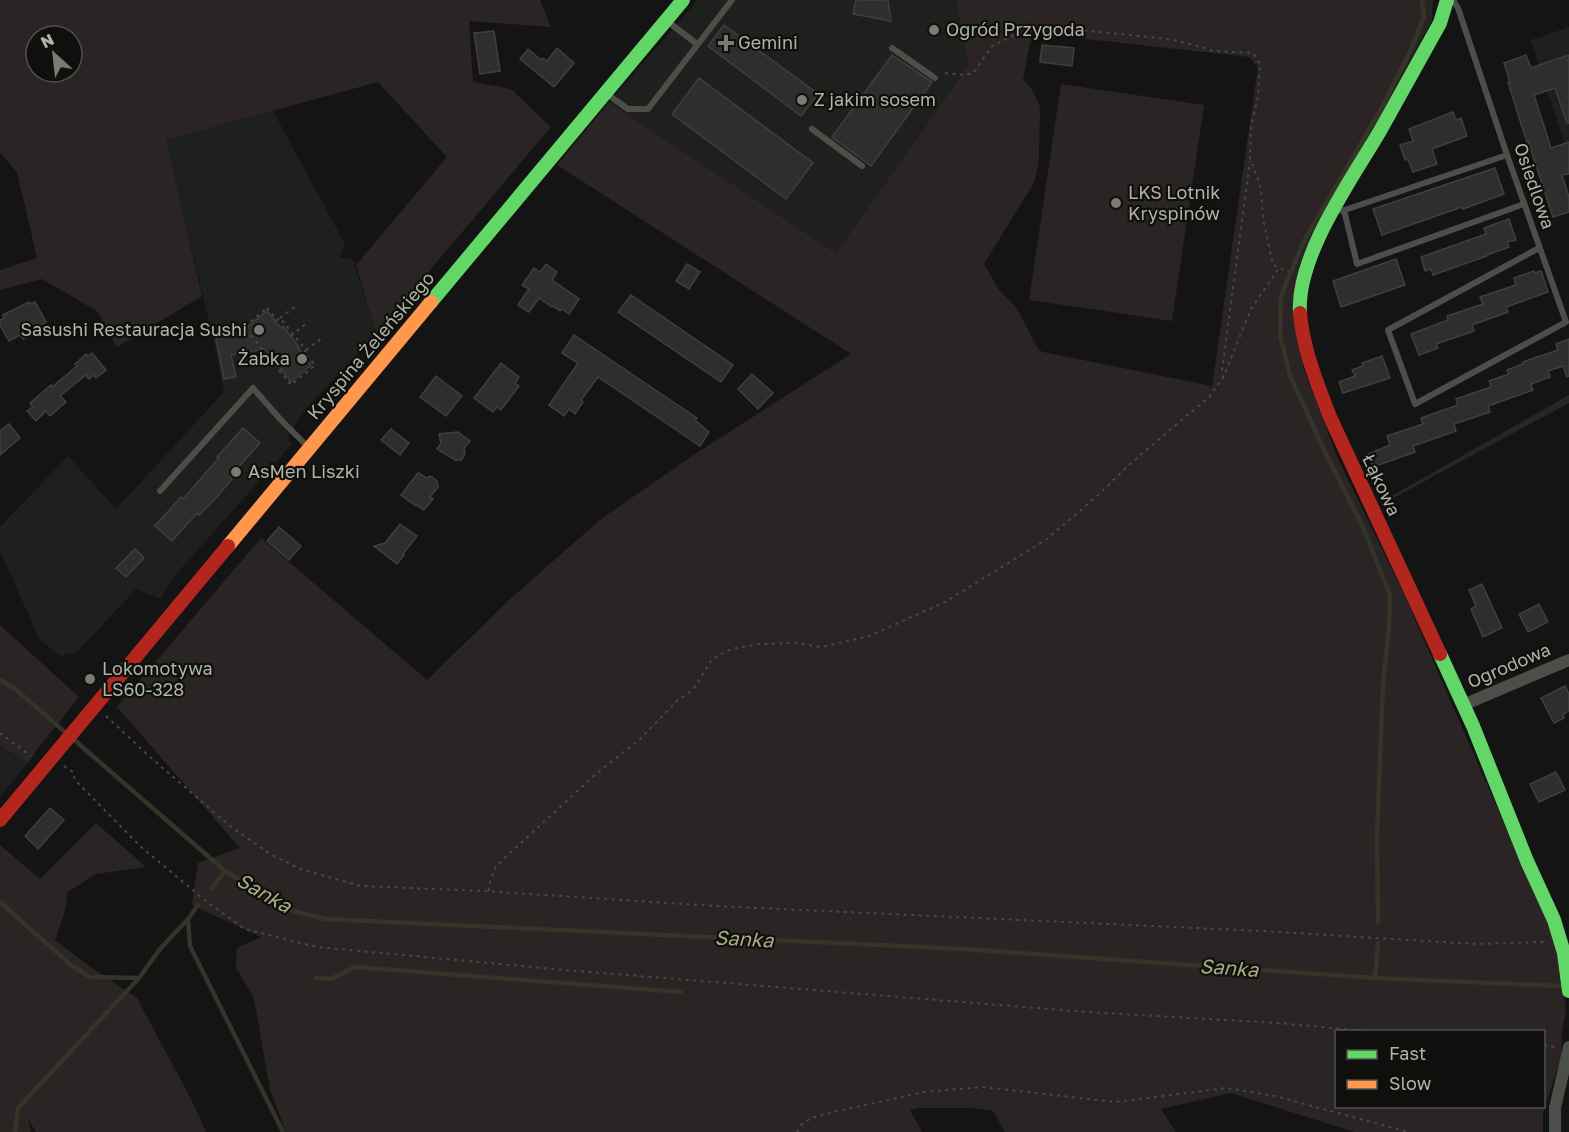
<svg xmlns="http://www.w3.org/2000/svg" width="1569" height="1132" viewBox="0 0 1569 1132" font-family="'Golos Text',sans-serif">
  <rect width="100%" height="100%" fill="#141414"/>
  <g fill="#1e201e">
    <path d="M698,0H956L968,66L836,253L609,102Z"/>
    <path d="M1569,27V157L1531,40Z"/>
    <path d="M273,111L345,244L339,257L353,260L376,334L306,409L287,437L292,444L171,580L161,599L136,589L77,652L60,656L40,640L0,551V527L68,456L116,509L224,392L212,332L165,140Z"/>
    <path d="M0,745L28,763L1,795L0,794Z"/>
  </g>
  <g fill="#2a2425" fill-rule="evenodd">
    <path d="M0,0H540L551,27L469,21L473,82L511,89L551,127L376,334L356,265L447,157L378,82L166,140L202,296L117,347L97,311L42,279L0,290V270L37,258L17,172L0,153ZM36,36H72V72H36Z"/>
    <path d="M956,0H1433L1432,20L1299,267L1303,367L1338,459L1404,594L1550,929L1561,967L1566,1011L1562,1031L1561,1058L1543,1112V1132H1354L1231,1093L1161,1109L1176,1132H1005L993,1111L973,1108H917L910,1110L922,1132H286L270,1090L254,998L236,968L237,948L261,937L192,905L198,863L240,848L117,707L261,538L427,680L510,599L601,519L692,456L851,354L557,165L609,102L836,253L968,66ZM1032,33L1249,57L1258,67L1212,386L1043,352L1039,350L1016,307L999,290L984,264L1035,181L1039,158L1040,107L1033,91L1023,79ZM1336,1032H1544V1106H1336Z"/>
    <path d="M1061,84L1204,105L1172,321L1029,300Z"/>
    <path d="M1569,395V403L1388,501L1386,499Z"/>
    <path d="M0,625L79,697L39,747L28,763L0,745Z"/>
    <path d="M96,823L146,867L96,874L68,892L64,914L55,940L88,965L137,998L192,1101L206,1132H36L28,1119L31,1132H0V845L40,879Z"/>
  </g>
  <g fill="none" stroke-linecap="round" stroke-linejoin="round">
    <g stroke="#343429" stroke-width="4.5">
      <path d="M0,680L14,688L66,733"/>
      <path d="M72,738L225,871L268,898L293,911L325,919L963,949L1375,978L1563,986"/>
      <path d="M212,888L225,871"/>
      <path d="M0,902L71,965L90,977L139,978L160,949L188,919L198,905"/>
      <path d="M188,920L190,946L283,1132"/>
      <path d="M1378,922L1377,834L1383,684L1389,628L1390,595L1362,525L1323,448L1290,375L1280,335L1281,296L1303,243L1381,109L1408,56L1424,17L1422,0"/>
      <path d="M316,978L331,979L355,967L681,992"/>
      <path d="M1375,978L1378,943"/>
      <path d="M15,1132L18,1108L139,978"/>
    </g>
  </g>
  <g fill="#2d2e2d" stroke="#3f403c" stroke-width="1.5">
    <path d="M856,0H888L891,21L853,14Z"/>
    <path d="M724,25L818,94L801,116L708,46Z"/>
    <path d="M494,31L500,71L480,74L474,33Z"/>
    <path d="M1042,45L1074,48L1072,66L1040,62Z"/>
    <path d="M557,48L574,63L554,87L520,59L528,49L541,60L543,58L547,61Z"/>
    <path d="M892,55L932,82L871,166L832,137Z"/>
    <path d="M1526,55L1531,68L1569,55V123H1567L1555,88L1534,95L1551,148L1569,142V174L1562,175L1569,197V212L1553,217L1528,141L1527,142L1522,127L1508,82H1510L1504,63Z"/>
    <path d="M699,78L813,163L786,199L672,114Z"/>
    <path d="M1453,112L1456,120L1461,118L1467,136L1432,149L1437,164L1413,172L1408,159L1405,160L1400,145L1413,141L1409,129Z"/>
    <path d="M1495,168L1504,194L1463,209L1462,207L1382,235L1373,209Z"/>
    <path d="M1509,219L1516,240L1507,242L1509,247L1487,255V256L1433,275L1431,269L1425,271L1421,257L1486,234L1484,228Z"/>
    <path d="M1396,259L1405,285L1341,307L1333,281Z"/>
    <path d="M546,264L557,272L552,280L579,299L569,314L562,309L560,311L553,306L552,307L539,298L529,312L518,305L529,289L522,285L534,268L540,272Z"/>
    <path d="M687,264L700,272L689,289L676,281Z"/>
    <path d="M1534,271L1535,273L1541,271L1548,292L1506,307L1508,312L1472,325L1474,331L1436,344L1438,348L1419,355L1411,334L1448,320L1447,316L1483,304L1480,297L1516,285L1514,278Z"/>
    <path d="M631,295L733,365L721,382L618,312Z"/>
    <path d="M29,302L30,304L35,302L46,322L32,330L34,333L23,339L20,335L9,341L0,325V320L4,318L3,315Z"/>
    <path d="M267,311L281,328L283,326L299,347L298,348L311,365L291,382L265,349L231,355L236,377L224,379L216,339L228,337L227,331L238,334Z"/>
    <path d="M574,335L697,418L695,420L709,432L700,446L598,377L581,400L583,402L575,414L569,409L564,416L549,405L578,363L562,353Z"/>
    <path d="M1569,339V376L1567,377L1563,366L1548,371L1550,377L1531,384L1533,390L1488,406L1490,412L1454,424L1456,431L1413,446L1415,452L1373,467L1368,454L1390,445L1387,436L1423,424L1421,418L1458,405L1456,399L1491,387L1489,381L1509,374L1507,370L1523,364V362L1558,350L1556,344Z"/>
    <path d="M92,353L106,370L96,378L94,375L89,379L86,375L60,396L66,402L50,416L46,411L36,421L27,411L33,407L30,403L51,385L52,387L77,366L75,364L86,354L88,356Z"/>
    <path d="M1382,356L1390,378L1343,393L1339,382L1355,376L1352,370L1363,366L1362,363Z"/>
    <path d="M501,363L519,377L515,383L519,386L501,410L497,407L493,412L474,398Z"/>
    <path d="M752,374L773,393L758,409L738,389Z"/>
    <path d="M436,376L462,396L446,416L420,397Z"/>
    <path d="M9,424L20,438L0,455V431Z"/>
    <path d="M243,428L260,443L235,471L236,472L231,478L232,479L215,499L199,515L197,513L172,541L155,526L181,497L183,499L203,476L219,458L217,457Z"/>
    <path d="M391,429L409,443L400,455L381,440Z"/>
    <path d="M458,432L470,441L464,448L465,454L461,460H455L437,449L441,443L439,434Z"/>
    <path d="M418,473L427,478L430,476L437,481L438,487L430,497L433,499L424,510L417,505L416,506L401,495Z"/>
    <path d="M400,524L417,536L403,554L404,555L397,564L374,546L385,543Z"/>
    <path d="M279,527L301,546L289,560L267,541Z"/>
    <path d="M135,549L144,558L126,577L116,568Z"/>
    <path d="M1482,584L1502,628L1483,637L1471,609L1476,606L1469,590Z"/>
    <path d="M1539,604L1548,622L1528,632L1519,614Z"/>
    <path d="M1565,686L1569,694V711L1563,714L1564,718L1554,723L1541,698Z"/>
    <path d="M1556,772L1565,790L1539,802L1530,784Z"/>
    <path d="M50,808L64,820L38,849L25,836Z"/>
  </g>
  <g fill="none" stroke-linecap="round" stroke-linejoin="round">
    <g stroke="#474945" stroke-width="2" stroke-dasharray="3 4.5" stroke-linecap="butt">
      <path d="M945,73L966,75L974,72L992,46L1025,30L1061,27L1080,30L1170,39L1202,47L1213,51L1253,53L1260,64L1258,97L1251,127L1250,158L1261,188L1263,219L1273,265L1289,272"/>
      <path d="M267,308L277,320L280,318L306,350L304,352L315,365L291,385L244,327Z"/>
      <path d="M280,318L295,307"/>
      <path d="M291,336L308,322"/>
      <path d="M306,350L322,338"/>
      <path d="M1223,378L1222,371L1250,161"/>
      <path d="M106,716L150,757L230,826L270,854L303,870L361,886L484,891L715,906L1262,931L1476,944L1545,942"/>
      <path d="M0,733L31,756"/>
      <path d="M64,766L73,772L75,780L140,846L207,902L245,929L317,947L564,970L1087,1012L1278,1023L1377,1032"/>
      <path d="M489,891V885L496,866L597,773L639,740L678,700L693,690L712,659L731,649L759,644L794,643L822,647L869,636L945,602L1047,539L1096,497L1130,464L1209,397L1223,378L1251,309L1279,268"/>
      <path d="M1544,1045L1555,1047"/>
      <path d="M797,1132L801,1125L811,1118L838,1111L924,1092L983,1087L1115,1102L1226,1088L1275,1096L1408,1132"/>
    </g>
    <g stroke="#4c4e4a" stroke-width="6">
      <path d="M1453,0L1458,8L1507,155L1566,322L1415,404L1388,330L1539,248"/>
      <path d="M667,21L697,44"/>
      <path d="M892,48L935,78"/>
      <path d="M607,94L628,109H648L732,0"/>
      <path d="M812,129L862,166"/>
      <path d="M1344,210L1357,264L1524,204"/>
      <path d="M1342,211L1507,155"/>
      <path d="M160,491L253,388L280,419L307,446"/>
    </g>
    <g stroke="#4c4e4a" stroke-width="12">
      <path d="M1463,705L1569,660"/>
      <path d="M1555,1132V1108L1569,1047"/>
    </g>
    <g stroke="#63d668" stroke-width="14">
      <path d="M431,302L683,0"/>
      <path d="M1300,313C1296,256 1352,179 1380,131C1400,95 1420,59 1440,23L1447,0"/>
      <path d="M1440,654L1473,726L1527,861L1554,920L1564,953L1569,991"/>
    </g>
    <path stroke="#ff974d" stroke-width="14" d="M228,546L431,302"/>
    <g stroke="#b3261e" stroke-width="14">
      <path d="M1300,313C1303,349 1317,383 1330,417L1440,654"/>
      <path d="M0,820L228,546"/>
    </g>
  </g>
  <g fill="#797c73" stroke="#0f100e" stroke-width="2">
    <circle cx="934" cy="30" r="6"/>
    <path d="M723 34h6v6h6v6h-6v6h-6v-6h-6v-6h6z"/>
    <circle cx="802" cy="100" r="6"/>
    <circle cx="1116" cy="203" r="6"/>
    <circle cx="259" cy="330" r="6"/>
    <circle cx="302" cy="359" r="6"/>
    <circle cx="236" cy="472" r="6"/>
    <circle cx="90" cy="679" r="6"/>
  </g>
  <g text-anchor="middle" stroke-width="4.5" stroke-linejoin="round" paint-order="stroke">
    <g font-size="18" fill="#b0b4a6" stroke="#0f100e" text-anchor="start">
      <text x="946" y="36">Ogród Przygoda</text>
      <text x="738" y="49">Gemini</text>
      <text x="814" y="106">Z jakim sosem</text>
      <text x="1128" y="199">LKS Lotnik<tspan x="1128" dy="21">Kryspinów</tspan></text>
      <text x="247" y="336" text-anchor="end">Sasushi Restauracja Sushi</text>
      <text x="290" y="365" text-anchor="end">Żabka</text>
      <text x="248" y="478">AsMen Liszki</text>
      <text x="102" y="675">Lokomotywa<tspan x="102" dy="21">LS60-328</tspan></text>
    </g>
    <g font-size="18" fill="#b0b4a6" stroke="#0f100e">
      <text transform="translate(1534 186) rotate(71)" y="6">Osiedlowa</text>
      <text transform="translate(371 346) rotate(-50)" y="6">Kryspina Żeleńskiego</text>
      <text transform="translate(1381 485) rotate(65)" y="6">Łąkowa</text>
      <text transform="translate(1509 666) rotate(-23)" y="6">Ogrodowa</text>
    </g>
    <g font-size="20" font-style="italic" fill="#abac7f" stroke="#0f100e">
      <text transform="translate(264 893) rotate(30)" y="7">Sanka</text>
      <text transform="translate(744 939) rotate(3)" y="7">Sanka</text>
      <text transform="translate(1229 968) rotate(4)" y="7">Sanka</text>
    </g>
  </g>
  <rect x="1335" y="1030" width="210" height="78" fill="#0f100e" stroke="#4f524b" stroke-width="1.5"/>
  <rect x="1347" y="1050" width="30" height="9" fill="#63d668" stroke="#4f524b" stroke-width="1.5"/>
  <text x="1389" y="1060" font-size="18" fill="#b0b4a6">Fast</text>
  <rect x="1347" y="1080" width="30" height="9" fill="#ff974d" stroke="#4f524b" stroke-width="1.5"/>
  <text x="1389" y="1090" font-size="18" fill="#b0b4a6">Slow</text>
  <g transform="translate(54 54) rotate(333)"><circle r="28" fill="#0f100e" stroke="#4f524b" stroke-width="1.5"/>
  <path d="M0-4.5L10 22L0 15L-10 22Z" fill="#797c73"/>
  <text y="-9" font-size="16" font-weight="bold" text-anchor="middle" fill="#b0b4a6">N</text>
  </g>
</svg>
